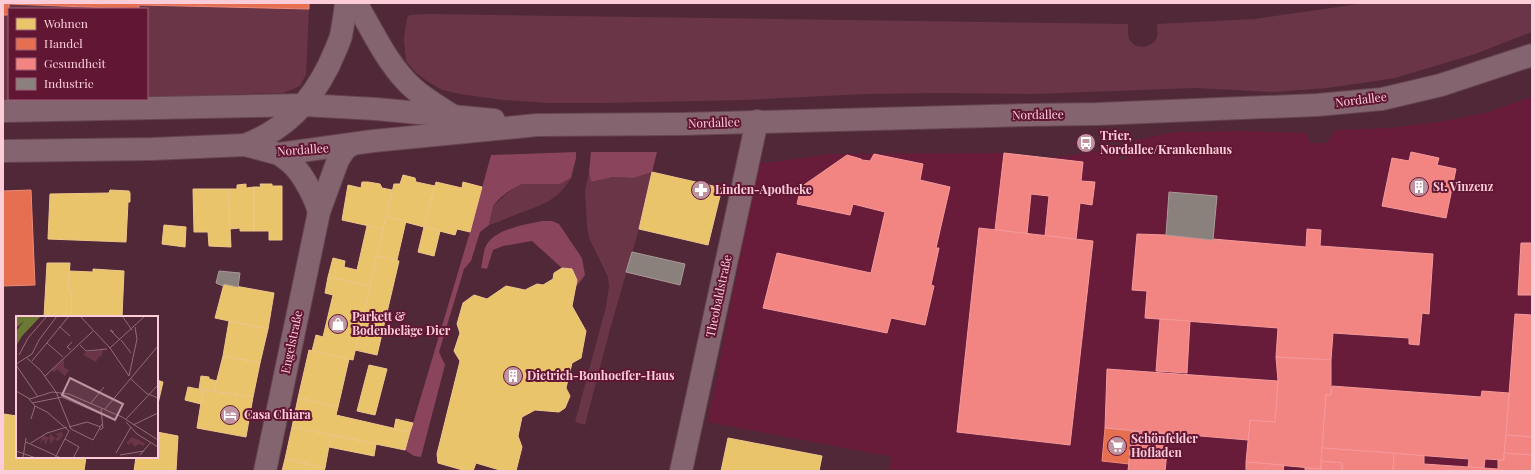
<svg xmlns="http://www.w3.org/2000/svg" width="1535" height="474" viewBox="0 0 1535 474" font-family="'Playfair Display',serif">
  <rect width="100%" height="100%" fill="#502838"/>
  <path fill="#681c3a" d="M1532,97V471H888L892,457L708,422L758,164L830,154L1004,153L1049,158L1116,149L1120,160L1126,158L1134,151L1136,140L1175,132L1244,131L1305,133L1311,143H1327L1335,130L1390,128L1439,122L1485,113Z"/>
  <g fill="#6a3647">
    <path d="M1365,3H1532V32L1475,54L1395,78L1328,88L1274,92L1195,88L1032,94L938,93L866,94L744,100L601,103H549L503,100L460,94L442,90L427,81L416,73L406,61L404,38L407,18L410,15L427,14L1128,24C1128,30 1127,38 1132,43C1139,50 1153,47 1157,37C1158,33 1157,29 1157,24L1254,19Z"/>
    <path d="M9,4L139,9V5L309,9L306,74L300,86L283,93L147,97V9H9Z"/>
    <path d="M3,15H9V99H26L3,100Z"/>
    <path d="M589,172L591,182L613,177L634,178L652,172L639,229L610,329L585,425L575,422L606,307L609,286L608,277L589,238L587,226L585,191Z"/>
    <path d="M571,178C556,203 540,205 515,215C507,218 498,222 489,225L493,206L510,191L522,184H560Z"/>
  </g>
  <g fill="#8a445b">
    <path d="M576,152V158L571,178L560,184H522L509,191L500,198L493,206L489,225L480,232L471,261L464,269L439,352L445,365L421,457L414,456L405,450L470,232L491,155Z"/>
    <path d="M591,152H657L652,172L634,178L613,177L591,182L589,172Z"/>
    <path d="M542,221H552L559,224L582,258L585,275L576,287L577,280L572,269L562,268L532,241L503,246L493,250L487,269L481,268C483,261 483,250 487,244C496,229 527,224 542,221Z"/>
  </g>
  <g fill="#e9c46a" stroke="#efc78b">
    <path d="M652,172L722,188L708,245L639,229Z"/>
    <path d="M403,175L415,178L416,182L435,186L424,227L386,217L394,184H400Z"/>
    <path d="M362,182H368L380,184L382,188L392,190L383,229L342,220L348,185L361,188Z"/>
    <path d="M436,182L462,188L463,182L482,187L470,232L457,229L455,235L424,227Z"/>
    <path d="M246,184V188L254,187V231H240V228L230,229L228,189H237V185Z"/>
    <path d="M260,184H272V186H282V240H269V231H254V187H261Z"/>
    <path d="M193,189H228L231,247L209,246L208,232H194Z"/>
    <path d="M110,190L129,191L130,193V202H128L126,242L48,239L50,194L109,193Z"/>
    <path d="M386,217L406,221L397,260L377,256Z"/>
    <path d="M164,225L186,227L185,247L162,244Z"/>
    <path d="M367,226L383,229L370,286L328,277L333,258L345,261L344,267L357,270Z"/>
    <path d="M424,227L440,231L434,256L418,252Z"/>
    <path d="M377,256L399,261L377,355L355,350Z"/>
    <path d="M47,263H70L68,292L72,293L71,317H44Z"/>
    <path d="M562,268L572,269L577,280L572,306L586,331L581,358L572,363L566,388L570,396L565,408L559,412L535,410L522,417L518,436L522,447L516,471H503L476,463L473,471H466L438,463L437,454L460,361L454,351L460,333L457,324L463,303L474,295L487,299L506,286L525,290L537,284L543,285L553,279L554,273Z"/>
    <path d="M93,269L124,271L122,317H71L72,293L68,292L69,271L93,272Z"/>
    <path d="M328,277L370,286L353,360L312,351L316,335L323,337L333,295L325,293Z"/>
    <path d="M224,284L274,293L268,329L215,318Z"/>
    <path d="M229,321L268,329L260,363L223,356Z"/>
    <path d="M309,350L349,359L338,407L298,398Z"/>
    <path d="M223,356L260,363L253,397L214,391Z"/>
    <path d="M369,365L387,369L375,415L357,411Z"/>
    <path d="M201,376L209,377V379L217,381L214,391L199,389Z"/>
    <path d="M157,380L163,382L157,408Z"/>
    <path d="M188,387L203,390L201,404L185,400Z"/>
    <path d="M203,390L253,397L246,437L197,428Z"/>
    <path d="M298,398L338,407L336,415L410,432L405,450L292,427Z"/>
    <path d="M4,414L17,416V457H86L84,471H3Z"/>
    <path d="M396,419L413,423L410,432L394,429Z"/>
    <path d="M292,427L331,435L325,468L285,459Z"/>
    <path d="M157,432L178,436L176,471H134L136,457H157Z"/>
    <path d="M331,435L376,444L374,456L329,447Z"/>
    <path d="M728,438L822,456L819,471H721Z"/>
    <path d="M285,459L325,468L324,471H282Z"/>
  </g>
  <g fill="#e76f51" stroke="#ed8b7a">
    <path d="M3,3H309V9L139,5V9L9,4V15H3Z"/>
    <path d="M31,190L35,285L3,286V191Z"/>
    <path d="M1105,428L1132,431L1129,464L1102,461Z"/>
  </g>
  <g fill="#f28482" stroke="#f59a9c">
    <path d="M1411,152L1439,158L1437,165L1456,169L1446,218L1382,206L1392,158L1409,161Z"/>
    <path d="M1004,153L1083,162L1081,181L1095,182L1092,205L1080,203L1076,239L1045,236L1049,196L1031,194L1027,234L995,230Z"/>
    <path d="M874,154L923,164L920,180L950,187L936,248H939L931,285L934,286L925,325L891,318L887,333L763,308L777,253L871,273L885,212L853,204L850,215L797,204L801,187L847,155L861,159L862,160L870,161Z"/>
    <path d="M979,228L1093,241L1070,445L957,432Z"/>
    <path d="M1307,229L1321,230L1320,246L1433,254L1429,314L1422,313L1419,345L1409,344V338L1333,333L1331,360L1276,357L1278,328L1145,318L1147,291L1132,290L1137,234L1166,235L1306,247Z"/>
    <path d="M1521,243H1532V295H1518Z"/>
    <path d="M1515,314L1532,315V437L1506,435Z"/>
    <path d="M1160,319L1190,321L1187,373L1156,371Z"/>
    <path d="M1276,357L1331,360V395H1326L1321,469L1246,462L1250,420L1275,422L1278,381Z"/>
    <path d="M1107,369L1278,381L1275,422L1250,420L1248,440L1105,428Z"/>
    <path d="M1332,386L1481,397L1482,391L1509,393L1504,460L1485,459L1484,468L1468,467L1469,459L1322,448L1326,395H1331Z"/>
    <path d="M1132,431L1169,434L1165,471H1169H1128Z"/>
    <path d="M1506,435L1532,437V455L1504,453Z"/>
    <path d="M1322,448L1394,453L1393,471H1342V463L1321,461Z"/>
    <path d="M1394,453L1424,456V464L1498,469V460H1504V453L1532,455V471H1393Z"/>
    <path d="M1321,461L1342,463V471H1305V468L1321,469Z"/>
    <path d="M1246,462L1284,465L1283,471H1246Z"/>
  </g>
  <g fill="#8a817c" stroke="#ac9898">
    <path d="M1169,192L1217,196L1213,240L1166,235Z"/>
    <path d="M632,252L685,264L680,285L626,272Z"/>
    <path d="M219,271L240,273L238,287L224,284L223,286L216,283Z"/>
  </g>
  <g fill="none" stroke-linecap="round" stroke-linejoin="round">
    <g stroke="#664550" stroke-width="24">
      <g id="street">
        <path d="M356,3C371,28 384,57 404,79C417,94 436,105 453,116"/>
        <path d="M245,145C286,129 310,103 329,65C333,55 338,46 341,36C343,25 345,14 346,3"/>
        <path d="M279,154C283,157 289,161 293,165C304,176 315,198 319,212"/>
        <path d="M265,471L319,212L338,160L345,149L351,145"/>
        <path d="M681,471L757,121"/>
      </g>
    </g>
    <g stroke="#664550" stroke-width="24">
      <g id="secondary">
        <path d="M3,111L304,105L376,109L494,120"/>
        <path d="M3,151L152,149L245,145L279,154L373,141L537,125L681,124L1027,115L1097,114L1317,105L1382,99L1441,85L1532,55"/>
      </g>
    </g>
    <use href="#street" stroke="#84646f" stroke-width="22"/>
    <use href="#secondary" stroke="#84646f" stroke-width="22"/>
  </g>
  <defs>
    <g id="bus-disc" transform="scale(1)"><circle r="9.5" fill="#c093a1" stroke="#611734"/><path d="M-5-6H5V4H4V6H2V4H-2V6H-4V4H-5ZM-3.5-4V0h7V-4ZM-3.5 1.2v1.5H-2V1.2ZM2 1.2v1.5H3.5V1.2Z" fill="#fff"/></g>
    <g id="building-disc" transform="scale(1)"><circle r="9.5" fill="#c093a1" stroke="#611734"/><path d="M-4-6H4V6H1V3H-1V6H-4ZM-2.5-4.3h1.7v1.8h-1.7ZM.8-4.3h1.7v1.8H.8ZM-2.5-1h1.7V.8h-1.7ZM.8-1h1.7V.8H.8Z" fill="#fff"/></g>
    <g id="pharmacy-disc" transform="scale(1)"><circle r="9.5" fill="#c093a1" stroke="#611734"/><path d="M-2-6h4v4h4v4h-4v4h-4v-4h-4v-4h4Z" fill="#fff"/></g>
    <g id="shop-disc" transform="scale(1)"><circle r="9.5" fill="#c093a1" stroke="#611734"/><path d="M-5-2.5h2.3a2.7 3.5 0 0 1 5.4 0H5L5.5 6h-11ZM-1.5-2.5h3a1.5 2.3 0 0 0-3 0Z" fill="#fff"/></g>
    <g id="hotel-disc" transform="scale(1)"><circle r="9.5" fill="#c093a1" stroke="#611734"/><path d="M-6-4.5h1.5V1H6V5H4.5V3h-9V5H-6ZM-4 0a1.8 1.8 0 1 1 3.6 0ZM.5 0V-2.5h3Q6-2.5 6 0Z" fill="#fff"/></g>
    <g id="supermarket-disc" transform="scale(1)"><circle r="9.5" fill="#c093a1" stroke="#611734"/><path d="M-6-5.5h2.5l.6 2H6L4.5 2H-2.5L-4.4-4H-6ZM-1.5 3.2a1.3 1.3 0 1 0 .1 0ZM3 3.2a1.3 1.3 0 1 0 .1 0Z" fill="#fff"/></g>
  </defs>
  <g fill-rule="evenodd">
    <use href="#bus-disc" x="1086" y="143"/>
    <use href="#building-disc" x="1419" y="187"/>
    <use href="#pharmacy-disc" x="701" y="190"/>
    <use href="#shop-disc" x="338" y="324"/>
    <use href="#building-disc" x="513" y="376"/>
    <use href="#hotel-disc" x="230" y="415"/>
    <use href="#supermarket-disc" x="1117" y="446"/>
  </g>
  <g text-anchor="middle" stroke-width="4" stroke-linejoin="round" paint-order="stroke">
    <g font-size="12" fill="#fccdd9" stroke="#611734">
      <text transform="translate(1361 100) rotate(-7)" y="4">Nordallee</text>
      <text transform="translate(1038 115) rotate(-1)" y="4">Nordallee</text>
      <text transform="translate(714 123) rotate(-2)" y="4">Nordallee</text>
      <text transform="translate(303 150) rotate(-4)" y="4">Nordallee</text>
      <text transform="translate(719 296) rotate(-78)" y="4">Theobaldstraße</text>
      <text transform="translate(292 342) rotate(-78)" y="4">Engelstraße</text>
    </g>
    <g font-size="12" font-weight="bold" fill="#fccdd9" stroke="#611734" text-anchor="start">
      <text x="1100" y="140">Trier,<tspan x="1100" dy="14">Nordallee/Krankenhaus</tspan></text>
      <text x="1433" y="191">St. Vinzenz</text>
      <text x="715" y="194">Linden-Apotheke</text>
      <text x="352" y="321">Parkett &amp;<tspan x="352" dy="14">Bodenbeläge Dier</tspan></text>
      <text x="527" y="380">Dietrich-Bonhoeffer-Haus</text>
      <text x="244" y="419">Casa Chiara</text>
      <text x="1131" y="443">Schönfelder<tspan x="1131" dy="14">Hofladen</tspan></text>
    </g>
  </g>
  <g transform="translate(16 316)">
    <rect width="142" height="142" fill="#502838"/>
    <path d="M87,34L85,41L83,40L80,46L67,39L70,36ZM48,43V51L53,54L49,60L41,53L38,56L35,54ZM46,116L47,120L42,125L38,123L36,127L34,126L33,121L29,129L28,123L24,128L26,120L33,121L35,118L40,123L45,118L42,120L39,118ZM116,121L129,127L128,130L122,128L119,131L115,126L113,129L110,127Z" fill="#6a3647"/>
    <path d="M0,0H25L6,20L0,30V15L8,5L0,12Z" fill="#6b7935"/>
    <path fill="none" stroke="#956a78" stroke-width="1" d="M64,0L94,32M106,0L116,14M44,11L54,20M98,16L94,14L104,24M105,24L115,37M31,27L47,41M64,29L70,35L91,33M94,32L113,60L121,23L119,11M94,32L129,0M55,34L51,31L56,26M3,39L12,22L31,0M10,41L25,55L40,76M16,45L53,0M0,48L16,38L23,24L41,0M0,49L22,81M29,60L77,15M115,63L130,77L142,82M0,75L14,83L36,76L53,78L106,101L142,124M40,76L55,113L77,124L86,108M13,83L19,90L31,96L53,115M16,87L46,81L87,99M75,87L88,71M89,93L142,30M15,103L19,90M110,103L142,69M110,106L121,118L142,131M117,109L142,97M53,111L71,106L85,111M84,114L87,112L85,93M49,123L63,131M10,126L45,142M15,127L31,117L51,111M0,135L20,142M100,137L115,111M104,139L128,135M124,139L135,126M7,142L10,122M39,142L53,115M57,142L63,131"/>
    <path fill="#c093a1" fill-opacity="0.15" stroke="#c093a1" stroke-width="2" d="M54,62L107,88L99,104L46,79Z"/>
    <rect width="142" height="142" fill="none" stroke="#fccdd9" stroke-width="2"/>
  </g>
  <rect width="1535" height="474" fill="none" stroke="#fccdd9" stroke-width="8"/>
  <rect x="8" y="8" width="140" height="92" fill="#611734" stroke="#9f6076"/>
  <rect x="16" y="18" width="20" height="12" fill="#e9c46a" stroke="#9f6076"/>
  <text x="44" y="28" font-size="12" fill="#fccdd9">Wohnen</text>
  <rect x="16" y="38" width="20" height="12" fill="#e76f51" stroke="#9f6076"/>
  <text x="44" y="48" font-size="12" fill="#fccdd9">Handel</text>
  <rect x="16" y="58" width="20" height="12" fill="#f28482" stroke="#9f6076"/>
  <text x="44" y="68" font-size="12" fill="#fccdd9">Gesundheit</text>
  <rect x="16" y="78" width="20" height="12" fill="#8a817c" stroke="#9f6076"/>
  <text x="44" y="88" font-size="12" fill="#fccdd9">Industrie</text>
</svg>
